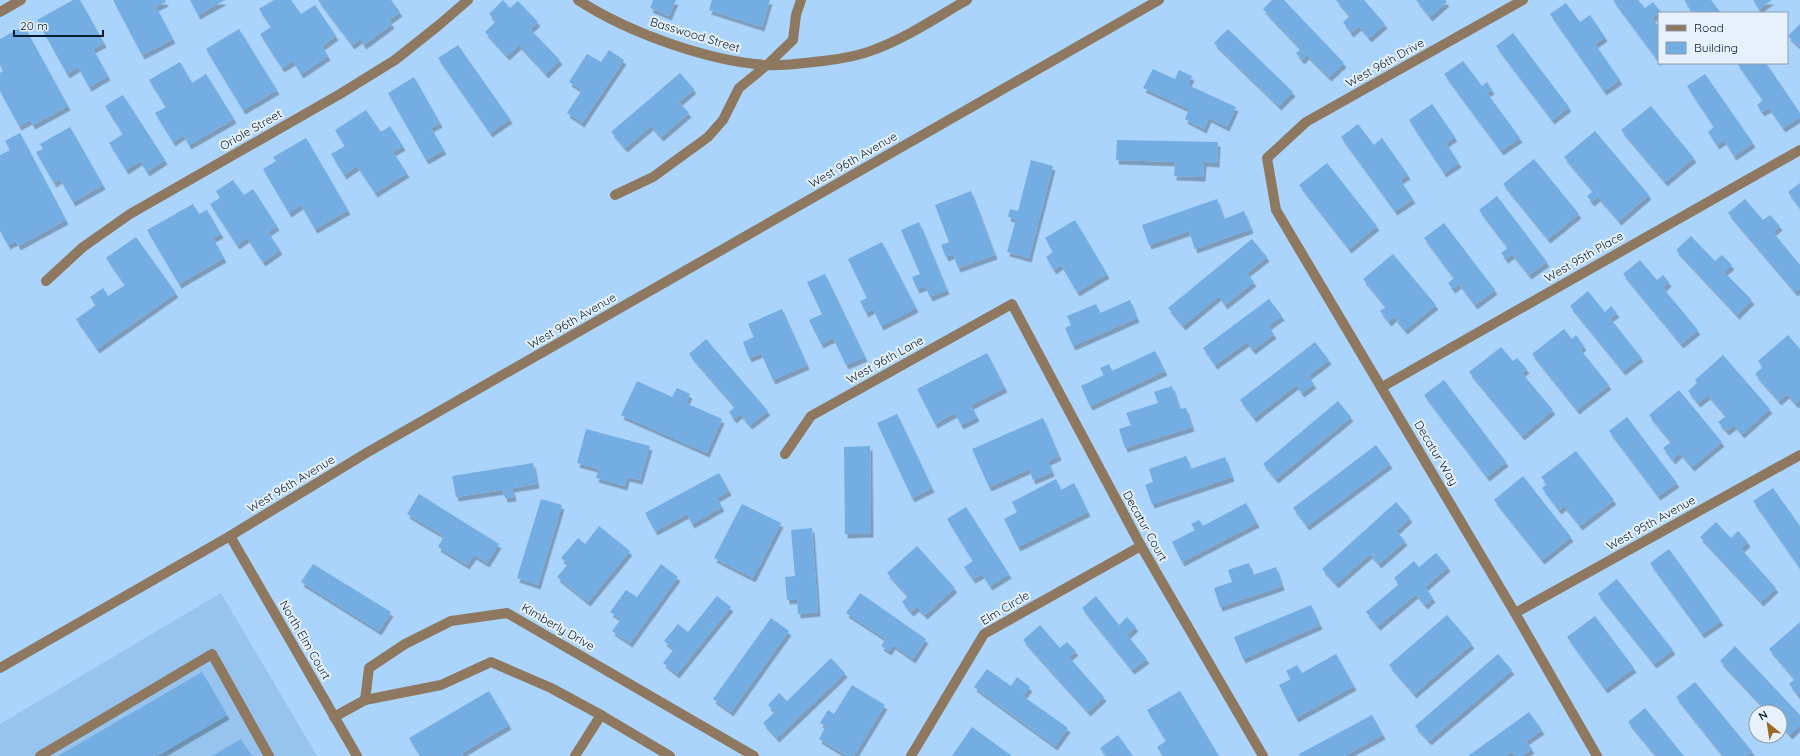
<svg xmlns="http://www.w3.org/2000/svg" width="1800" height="756" viewBox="0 0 1800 756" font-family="Quicksand,sans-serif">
  <defs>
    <filter id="shadow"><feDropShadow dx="2.5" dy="4.5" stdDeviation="0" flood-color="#0004"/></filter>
  </defs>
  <rect width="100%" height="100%" fill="#aad4fc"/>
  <path fill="#96c4ef" d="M221,593L317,756H0V724Z"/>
  <g fill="#73ade2" filter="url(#shadow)">
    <path d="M73,0H80L104,43L93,49L108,76L89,87L78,67L67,74L37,20Z"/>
    <path d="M113,0H165L166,2L156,7L173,39L142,55Z"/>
    <path d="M190,0H225L198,15Z"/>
    <path d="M274,0H291L301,14L315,5L336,36L322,46L328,56L301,74L293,61L282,68L260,34L271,27L259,9Z"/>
    <path d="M318,0H391L400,12L389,20L392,24L364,45L360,39L352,45Z"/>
    <path d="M503,0L510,8L518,1L538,22L530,29L560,60L546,74L519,45L507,56L485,32L496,21L489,14Z"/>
    <path d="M653,0H676L669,16L650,8Z"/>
    <path d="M712,0H770L762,27L709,10Z"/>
    <path d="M1272,0H1284L1344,63L1329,77L1307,55L1302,60L1296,53L1301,49L1263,9Z"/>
    <path d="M1336,0H1364L1385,24L1369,38L1359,26L1351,33L1343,22L1350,16Z"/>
    <path d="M1416,0H1445L1447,2L1430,17Z"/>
    <path d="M1613,0H1638L1645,8L1653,2L1661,12L1652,18L1659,27V62Z"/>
    <path d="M1684,0H1711L1721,13H1693Z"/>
    <path d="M1753,0H1772L1759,9Z"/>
    <path d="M1566,3L1580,22L1590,15L1605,37L1595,44L1620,80L1604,91L1550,14Z"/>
    <path d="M1800,24V47L1788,36Z"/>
    <path d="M24,26L68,106L33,125L30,120L19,126L0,91V73L3,71L0,65V39Z"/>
    <path d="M239,29L277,90L243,110L206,49Z"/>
    <path d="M1228,29L1293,92L1279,106L1214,43Z"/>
    <path d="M1513,33L1569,107L1552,120L1496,46Z"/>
    <path d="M458,45L510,119L490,133L438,58Z"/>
    <path d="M609,50L624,60L582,123L567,113L582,90L569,82L587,54L601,62Z"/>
    <path d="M1463,61L1482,86L1487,82L1492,90L1487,93L1520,138L1501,151L1444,74Z"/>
    <path d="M180,62L192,83L206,74L234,119L189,145L183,135L173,142L155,113L166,107L149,80Z"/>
    <path d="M1737,63H1766L1800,113V117L1783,128L1769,108L1762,112L1757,105L1763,100Z"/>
    <path d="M1153,69L1175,79L1179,70L1192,76L1188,85L1236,107L1227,127L1209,118L1204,129L1185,119L1189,109L1143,88Z"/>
    <path d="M680,73L694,89L679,102L689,113L661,137L651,126L625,148L611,132Z"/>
    <path d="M1705,74L1753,143L1734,156L1724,140L1717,145L1708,132L1714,127L1687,86Z"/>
    <path d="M414,77L440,123L431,128L444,150L426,160L388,93Z"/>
    <path d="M123,95L165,160L147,172L140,161L126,170L109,143L123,134L105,106Z"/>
    <path d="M1432,104L1455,137L1446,143L1459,163L1444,173L1409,120Z"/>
    <path d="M1651,106L1694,158L1665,182L1621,130Z"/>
    <path d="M366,110L381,132L390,126L403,146L393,152L407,173L375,193L357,166L344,175L331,154L345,146L335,130Z"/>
    <path d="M1358,124L1374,145L1382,138L1408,175L1400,180L1413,199L1395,211L1341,137Z"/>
    <path d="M70,127L103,185L73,202L60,179L54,183L36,152L43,149L40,144Z"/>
    <path d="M1595,131L1649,195L1619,221L1598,197L1592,202L1587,196L1593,191L1564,157Z"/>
    <path d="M20,133L66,220L18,246L16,241L8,245L0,231V155L10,150L5,141Z"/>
    <path d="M306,138L348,210L315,229L301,205L289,213L263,169L276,161L273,157Z"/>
    <path d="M1117,140L1218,142L1217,163L1204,162L1203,177L1174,176L1175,162L1116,160Z"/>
    <path d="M1534,159L1579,214L1548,239L1503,184Z"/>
    <path d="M1031,160L1053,166L1029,258L1007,252L1016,219L1008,217L1010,209L1018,211Z"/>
    <path d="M1327,163L1377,226L1349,249L1299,185Z"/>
    <path d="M233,180L244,195L253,189L277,226L268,232L280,250L263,262L247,238L237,245L210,204L220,198L216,191Z"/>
    <path d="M1800,183V208L1788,192Z"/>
    <path d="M971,191L995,255L958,268L953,254L946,257L941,245L949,242L935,205Z"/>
    <path d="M1497,196L1547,262L1529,275L1512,254L1506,259L1501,253L1508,248L1479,210Z"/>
    <path d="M1217,199L1224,219L1244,211L1251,229L1195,249L1189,231L1149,245L1142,225Z"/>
    <path d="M1745,199L1763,220L1770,215L1780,226L1773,232L1800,265V288L1795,292L1728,213Z"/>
    <path d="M193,204L199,214L207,210L221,234L213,238L224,258L179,284L147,230Z"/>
    <path d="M1075,220L1107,274L1077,292L1061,265L1054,270L1046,257L1053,252L1045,238Z"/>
    <path d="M919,222L947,290L930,297L925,286L917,289L912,277L920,274L901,230Z"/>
    <path d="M1444,223L1495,290L1475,305L1459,284L1453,289L1448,283L1454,278L1424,238Z"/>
    <path d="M1691,236L1715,261L1722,255L1732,265L1724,272L1752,300L1737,315L1676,250Z"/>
    <path d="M136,237L176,293L97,349L76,319L96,305L90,297L103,288L108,296L125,285L106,258Z"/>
    <path d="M1252,239L1267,257L1247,273L1254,282L1225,305L1219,296L1183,326L1168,308Z"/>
    <path d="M882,242L916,308L881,326L873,309L866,313L860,301L867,298L848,259Z"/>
    <path d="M1393,254L1436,305L1405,330L1394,317L1389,322L1380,311L1386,307L1363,279Z"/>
    <path d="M1640,260L1657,280L1663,275L1669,282L1663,288L1698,330L1681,344L1623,274Z"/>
    <path d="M825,274L865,357L846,365L833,338L821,344L809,320L822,314L807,282Z"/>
    <path d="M1588,291L1605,312L1611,306L1617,313L1610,318L1641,357L1623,371L1570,306Z"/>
    <path d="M1269,299L1282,316L1268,326L1274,334L1253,350L1247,342L1215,365L1203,348Z"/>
    <path d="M1130,300L1137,318L1073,346L1065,328L1071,325L1067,316L1096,304L1100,313Z"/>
    <path d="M782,309L807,365L773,380L761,353L749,358L743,342L754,337L748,324Z"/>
    <path d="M1564,329L1572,339L1576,335L1584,346L1580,349L1609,385L1577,410L1532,354Z"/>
    <path d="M1788,335L1800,349V400L1796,404L1787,394L1779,401L1755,374L1763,367L1758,361Z"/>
    <path d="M706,339L768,411L750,425L740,414L734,419L729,412L735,407L689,354Z"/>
    <path d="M1315,342L1329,360L1308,376L1314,384L1302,393L1296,385L1254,418L1240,400Z"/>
    <path d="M1501,347L1513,361L1517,358L1527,369L1522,373L1553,410L1522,436L1469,372Z"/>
    <path d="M1155,351L1165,371L1090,406L1081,386L1104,375L1100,368L1109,364L1112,371Z"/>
    <path d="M987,353L1005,388L971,405L977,417L961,425L955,413L935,424L917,389Z"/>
    <path d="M1723,355L1770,409L1742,434L1734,425L1727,431L1718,422L1726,416L1708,395L1698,403L1688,391L1697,383L1695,380Z"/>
    <path d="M1444,380L1506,462L1487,477L1424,395Z"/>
    <path d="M637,381L672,397L677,388L690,394L686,403L722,419L707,453L621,415Z"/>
    <path d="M1172,386L1180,409L1186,408L1192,427L1125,448L1119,429L1131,425L1126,413L1158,403L1154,392Z"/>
    <path d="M1679,390L1722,442L1692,467L1680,453L1673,460L1663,448L1671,442L1649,415Z"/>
    <path d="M1338,401L1351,417L1276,479L1263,464Z"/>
    <path d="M897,414L932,488L912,498L877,423Z"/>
    <path d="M1627,417L1677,483L1658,496L1609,431Z"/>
    <path d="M1043,418L1059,456L1048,461L1052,472L1033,480L1029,469L989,487L972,449Z"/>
    <path d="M586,429L650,446L640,480L627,477L625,486L596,478L599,469L577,463Z"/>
    <path d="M1376,445L1390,464L1307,526L1293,508Z"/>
    <path d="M870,446L871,533L845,534L844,447Z"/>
    <path d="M1576,451L1614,500L1580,526L1564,506L1559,510L1542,488L1547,484L1541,477Z"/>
    <path d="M1186,456L1191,469L1225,457L1232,477L1152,504L1145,485L1153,482L1149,469Z"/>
    <path d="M533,463L537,484L512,488L514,497L505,498L503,490L456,497L452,476Z"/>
    <path d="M719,473L729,491L717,498L722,507L692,524L687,514L655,531L645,513Z"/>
    <path d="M1523,476L1571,537L1542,560L1494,500Z"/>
    <path d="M1056,479L1061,490L1074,483L1088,512L1018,547L1004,519L1017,512L1012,502Z"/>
    <path d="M1773,488L1800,526V568L1753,501Z"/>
    <path d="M419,494L499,544L487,563L474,555L467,565L438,547L444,536L407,514Z"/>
    <path d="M541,499L562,505L538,585L517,578Z"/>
    <path d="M1396,502L1410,518L1396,531L1405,541L1379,564L1370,554L1336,584L1322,569Z"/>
    <path d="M1246,503L1257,523L1182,562L1172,542L1195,530L1191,524L1199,520L1203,526Z"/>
    <path d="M742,504L781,523L753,578L714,558Z"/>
    <path d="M966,507L1009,574L990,586L982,574L973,579L964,567L973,561L947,519Z"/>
    <path d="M1716,522L1731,538L1738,531L1748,542L1741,549L1776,588L1761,602L1700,537Z"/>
    <path d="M599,526L630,551L588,602L557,577L568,564L561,558L578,538L585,544Z"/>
    <path d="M812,528L818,612L798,614L797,599L787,600L785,577L795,576L791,530Z"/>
    <path d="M917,546L955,588L925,615L917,607L911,612L902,602L908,596L887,573Z"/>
    <path d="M1669,549L1721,621L1702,634L1650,563Z"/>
    <path d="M1436,553L1448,567L1425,587L1433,598L1425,605L1416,594L1378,626L1366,612L1399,584L1394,578L1414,561L1419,567Z"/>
    <path d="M1249,563L1253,575L1276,567L1282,586L1220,607L1214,588L1232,582L1228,570Z"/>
    <path d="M313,564L391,612L379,631L301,582Z"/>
    <path d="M661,564L678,577L630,643L612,631L621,619L610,612L626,590L637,597Z"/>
    <path d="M1617,579L1673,650L1654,664L1598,594Z"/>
    <path d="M860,593L926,639L913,659L893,645L889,651L881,646L886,639L846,613Z"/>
    <path d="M717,596L731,607L677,674L663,663L674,649L664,641L678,624L688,632Z"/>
    <path d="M1096,596L1119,625L1127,617L1136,627L1127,635L1147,659L1132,670L1082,608Z"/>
    <path d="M1311,605L1320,625L1243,659L1234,637Z"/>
    <path d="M1447,615L1472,644L1414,694L1389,665Z"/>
    <path d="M1595,616L1634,668L1605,689L1567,637Z"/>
    <path d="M771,618L789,631L731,712L713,699Z"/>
    <path d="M1800,622V693L1798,695L1789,684L1795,679L1769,649Z"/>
    <path d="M1040,625L1060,648L1067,642L1076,651L1069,657L1104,697L1088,712L1023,640Z"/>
    <path d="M1735,646L1800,715V725L1790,735L1780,724V712H1768L1720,661Z"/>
    <path d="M1336,654L1354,686L1296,718L1279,685L1291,679L1286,671L1297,665L1302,673Z"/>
    <path d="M1498,654L1512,670L1429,741L1415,726Z"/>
    <path d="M831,658L845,673L777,738L763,723L775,712L768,705L779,693L787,701Z"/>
    <path d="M987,669L1011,686L1017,677L1030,687L1023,696L1068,728L1055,746L974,687Z"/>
    <path d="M202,672L227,715L157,756H58Z"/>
    <path d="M1695,682L1752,751L1746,756H1723L1676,697Z"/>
    <path d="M852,685L885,705L854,756H847L819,739L826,726L820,723L828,710L834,714Z"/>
    <path d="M489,691L509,725L462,753L463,756H420L409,738Z"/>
    <path d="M1180,691L1219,756H1163L1157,747L1166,741L1147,710Z"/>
    <path d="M1645,708L1684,756H1656L1628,722Z"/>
    <path d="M1529,712L1542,730L1526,741L1532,749L1522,756H1515L1512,752L1506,756H1468Z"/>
    <path d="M1372,715L1383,735L1344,756H1300L1299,754Z"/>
    <path d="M972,727L1012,756H952Z"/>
    <path d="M1118,735L1133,756H1106L1100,748Z"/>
    <path d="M241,739L252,756H212Z"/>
  </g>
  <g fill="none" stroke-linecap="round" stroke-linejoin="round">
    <g stroke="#8e7860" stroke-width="10">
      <path d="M578,0C627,32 707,61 766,65C785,66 804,63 823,61C841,59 859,56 876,49C908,37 937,17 967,0"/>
      <path d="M1523,0L1306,122L1267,158L1276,210L1515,613L1597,756"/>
      <path d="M0,12L21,0"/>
      <path d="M615,195L653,177L708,137L723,120L739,88L767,65L793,40L796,15L801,0"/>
      <path d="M46,281L83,247L130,214L340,94L395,60L439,25L468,0"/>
      <path d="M1382,387L1800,150"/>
      <path d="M785,454L811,416L1012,304L1141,546L1263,756"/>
      <path d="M230,536L357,756"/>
      <path d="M1515,613L1800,455"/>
      <path d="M0,668L230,536L368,452L1159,0"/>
      <path d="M365,700L369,668L405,644L451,621L507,613L754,756"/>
      <path d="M334,717L365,700L441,685L491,662L551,688L601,715L670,756"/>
      <path d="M40,756L212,654L269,756"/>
      <path d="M575,756L601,715"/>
      <path d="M911,756L984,634L1141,546"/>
    </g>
  </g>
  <g text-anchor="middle" stroke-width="4" stroke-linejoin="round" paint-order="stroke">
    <g font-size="12" fill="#071c2e" stroke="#e6f1fb">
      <text transform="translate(695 35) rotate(17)" y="4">Basswood Street</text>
      <text transform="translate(1385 63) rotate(-29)" y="4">West 96th Drive</text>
      <text transform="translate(251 130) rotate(-30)" y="4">Oriole Street</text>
      <text transform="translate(853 160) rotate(-30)" y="4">West 96th Avenue</text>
      <text transform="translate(1584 257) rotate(-30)" y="4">West 95th Place</text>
      <text transform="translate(572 321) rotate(-30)" y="4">West 96th Avenue</text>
      <text transform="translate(885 360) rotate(-29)" y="4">West 96th Lane</text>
      <text transform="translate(1436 453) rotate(59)" y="4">Decatur Way</text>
      <text transform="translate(291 484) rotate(-31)" y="4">West 96th Avenue</text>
      <text transform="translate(1651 523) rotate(-29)" y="4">West 95th Avenue</text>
      <text transform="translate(1145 526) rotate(61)" y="4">Decatur Court</text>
      <text transform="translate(1005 608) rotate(-31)" y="4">Elm Circle</text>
      <text transform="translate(558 627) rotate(30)" y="4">Kimberly Drive</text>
      <text transform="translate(305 640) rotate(60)" y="4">North Elm Court</text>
    </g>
  </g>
  <rect x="1658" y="12" width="130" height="52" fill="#e6f1fb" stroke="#8d9ca9"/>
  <rect x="1666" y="25" width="20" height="6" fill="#8e7860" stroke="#8d9ca9"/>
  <text x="1694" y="32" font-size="12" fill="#071c2e">Road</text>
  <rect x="1666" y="42" width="20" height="12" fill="#73ade2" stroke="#8d9ca9"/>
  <text x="1694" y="52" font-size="12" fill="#071c2e">Building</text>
  <g transform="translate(1768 724) rotate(330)"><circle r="19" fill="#e6f1fb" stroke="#8d9ca9"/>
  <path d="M0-3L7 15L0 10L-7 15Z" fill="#9e6722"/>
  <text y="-6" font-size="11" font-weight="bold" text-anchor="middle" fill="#071c2e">N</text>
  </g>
  <path d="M14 30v6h89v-6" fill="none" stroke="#071c2e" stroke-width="2"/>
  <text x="20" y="30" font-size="12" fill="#071c2e" stroke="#e6f1fb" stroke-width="3" paint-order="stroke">20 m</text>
</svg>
